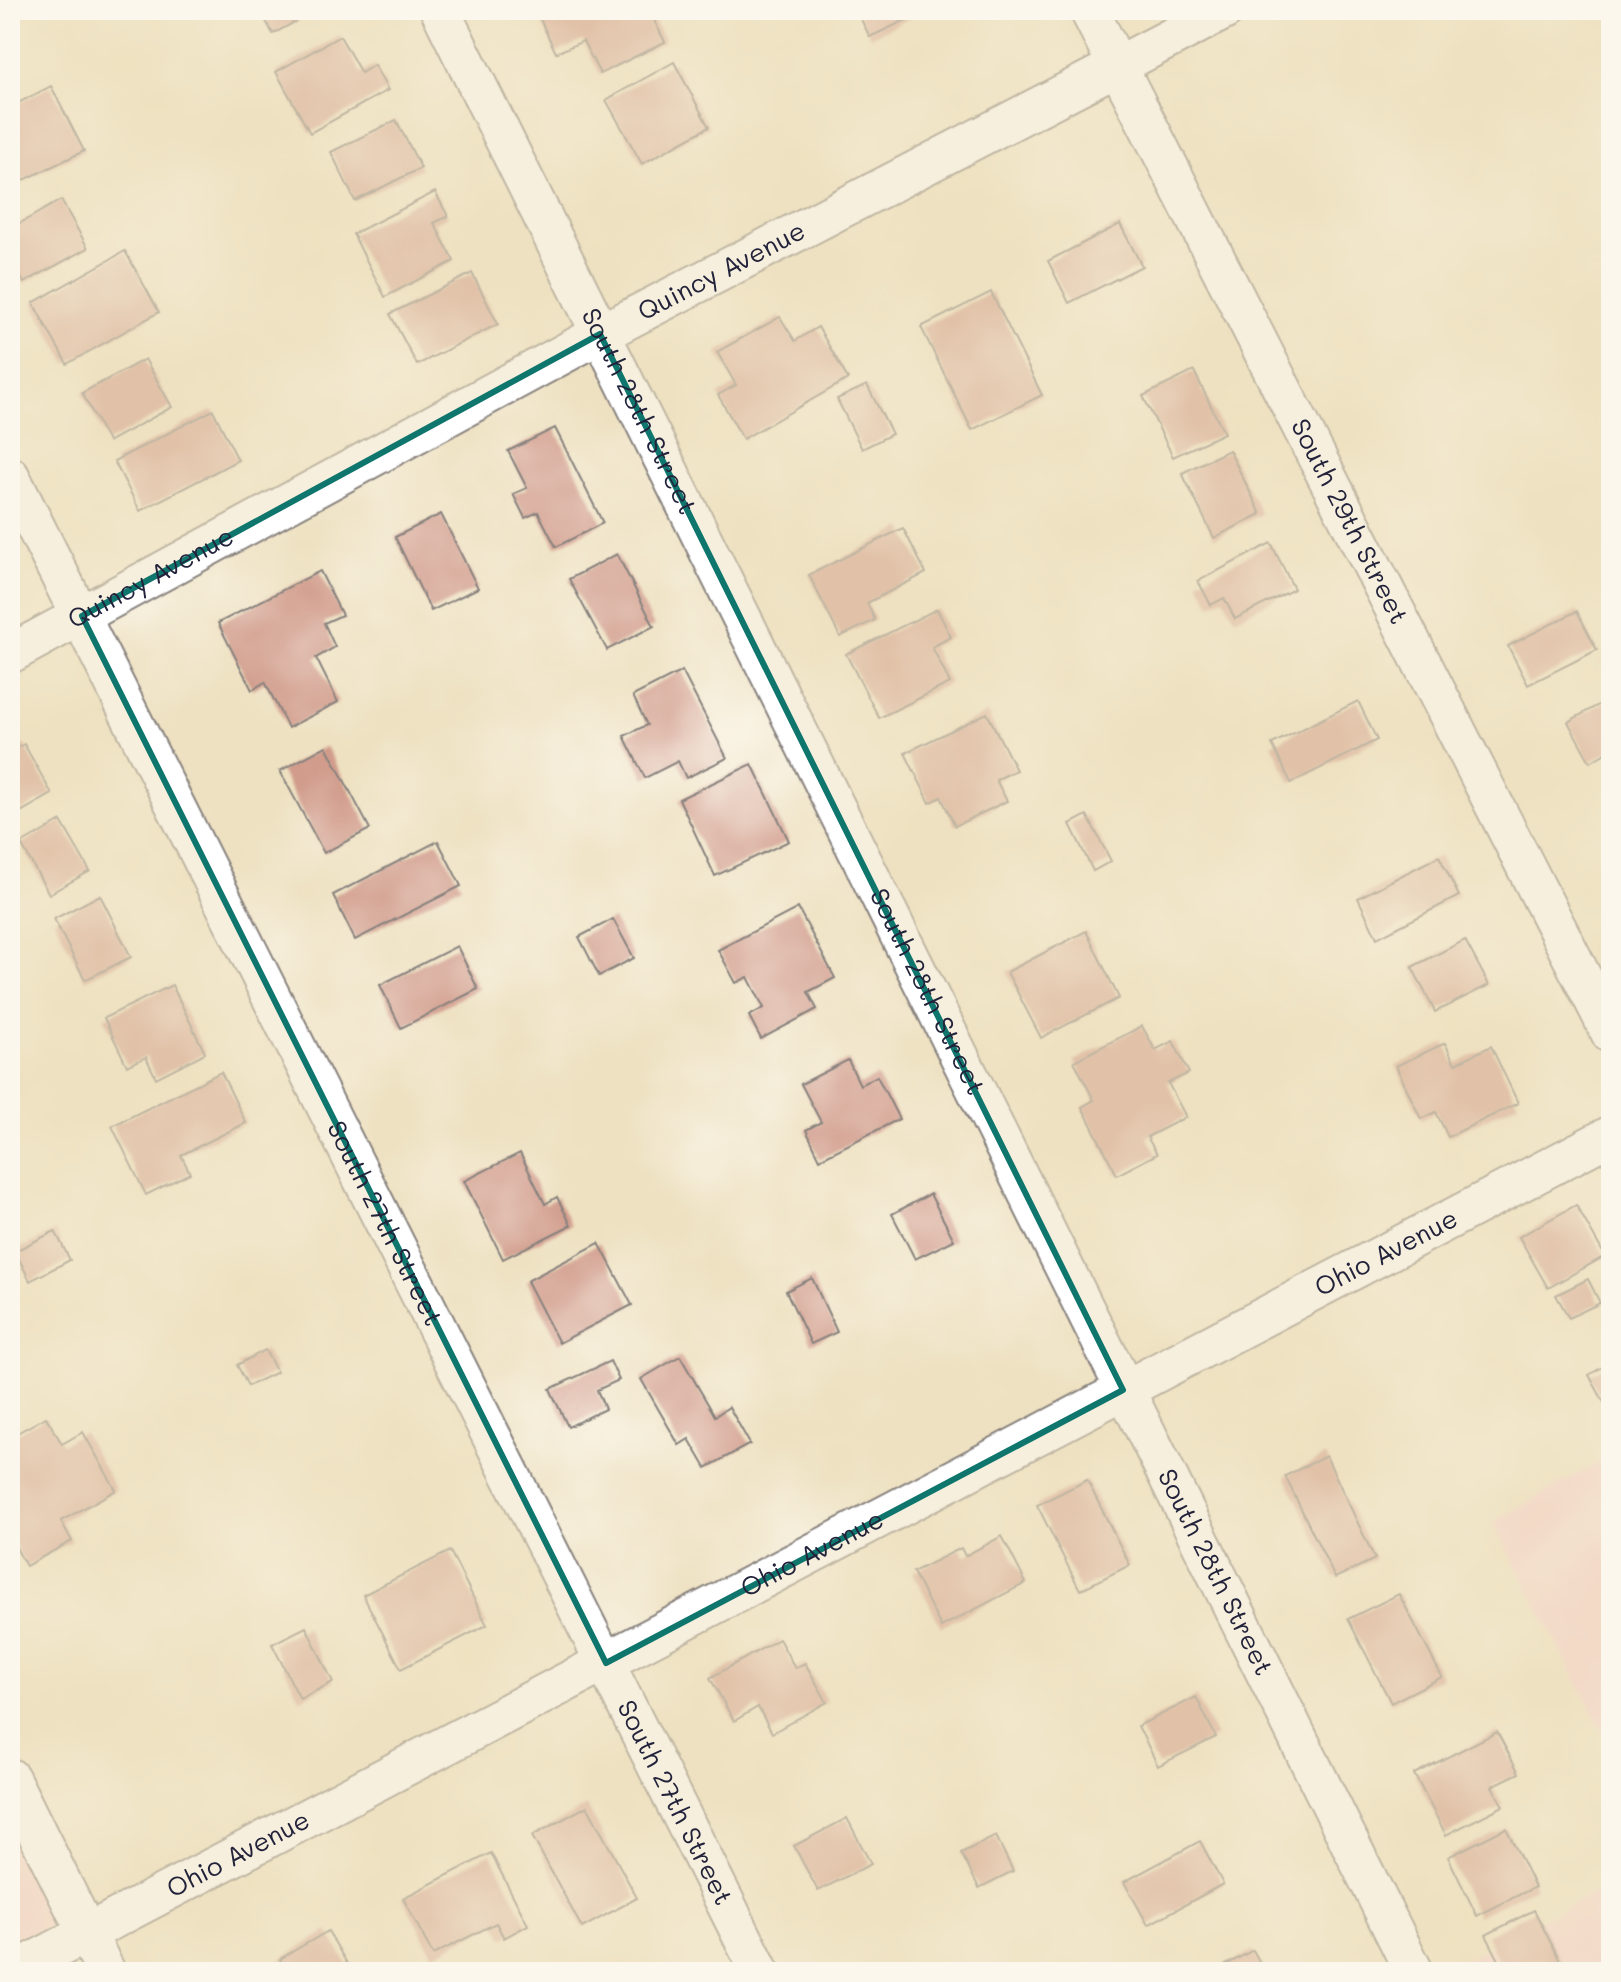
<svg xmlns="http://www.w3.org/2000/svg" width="1621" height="1982" viewBox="0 0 1621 1982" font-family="Mali,sans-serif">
  <rect width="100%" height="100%" fill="#fbf7ec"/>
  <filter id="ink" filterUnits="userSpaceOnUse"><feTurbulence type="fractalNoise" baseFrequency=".0125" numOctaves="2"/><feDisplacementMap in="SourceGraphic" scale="16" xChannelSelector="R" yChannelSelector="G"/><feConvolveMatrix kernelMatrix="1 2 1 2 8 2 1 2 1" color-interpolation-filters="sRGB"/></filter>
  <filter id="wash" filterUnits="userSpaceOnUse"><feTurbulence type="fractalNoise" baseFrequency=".006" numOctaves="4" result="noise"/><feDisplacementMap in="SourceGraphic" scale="32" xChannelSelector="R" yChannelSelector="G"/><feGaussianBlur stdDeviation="1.8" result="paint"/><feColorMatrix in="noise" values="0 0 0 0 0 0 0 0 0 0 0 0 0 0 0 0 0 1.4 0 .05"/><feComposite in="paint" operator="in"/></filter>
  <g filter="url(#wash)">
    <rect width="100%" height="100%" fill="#eee1c1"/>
    <g fill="#f7d0cf">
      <path d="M1611,1455V1747L1493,1522Z"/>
      <path d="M10,1823L59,1921L10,1948Z"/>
      <path d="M1611,1884V1972H1441Z"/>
    </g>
    <g id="blocks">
      <g fill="#d19c8c">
        <path d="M260,10H317L273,34Z"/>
        <path d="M543,10H649L665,42L600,74L583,41L556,53L537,13Z"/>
        <path d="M856,10H927L870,37Z"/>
        <path d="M340,36L361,73L374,65L388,90L310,133L276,72Z"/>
        <path d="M674,62L709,127L642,164L606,100Z"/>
        <path d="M51,86L84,151L10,187V107Z"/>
        <path d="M396,120L421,168L355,201L331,152Z"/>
        <path d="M435,192L448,216L434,223L454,261L385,297L353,234Z"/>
        <path d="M61,200L88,248L24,283L10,257V229Z"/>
        <path d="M1120,224L1142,266L1069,303L1048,261Z"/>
        <path d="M125,251L159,312L67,364L33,303Z"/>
        <path d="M472,273L498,324L417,365L390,314Z"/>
        <path d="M991,292L1042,395L972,430L921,327Z"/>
        <path d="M780,317L795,341L818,327L848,379L743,439L718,395L736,385L717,352Z"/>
        <path d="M145,359L172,407L108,442L82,393Z"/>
        <path d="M1194,371L1224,433L1173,457L1143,396Z"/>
        <path d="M867,385L892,434L862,449L837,399Z"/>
        <path d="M213,410L238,460L140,511L114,461Z"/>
        <path d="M555,428L603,523L556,547L538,512L525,518L513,494L527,488L508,451Z"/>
        <path d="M1229,450L1261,514L1214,538L1182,473Z"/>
        <path d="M441,514L478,588L431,611L395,537Z"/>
        <path d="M903,528L926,573L867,603L875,620L840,637L809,575Z"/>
        <path d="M1271,543L1294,589L1235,619L1224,598L1211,605L1198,581Z"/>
        <path d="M617,554L654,626L607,650L569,579Z"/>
        <path d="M320,571L342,615L324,623L335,647L316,658L338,702L288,728L265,682L252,690L218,623Z"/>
        <path d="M937,609L951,637L932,647L950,683L879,718L846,654Z"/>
        <path d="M1577,611L1597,650L1528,685L1508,646Z"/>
        <path d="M682,671L727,758L686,778L678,761L645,778L624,736L647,725L633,696Z"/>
        <path d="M1611,698V750L1590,762L1568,722Z"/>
        <path d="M1358,701L1377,740L1291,783L1272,744Z"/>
        <path d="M987,713L1016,770L996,780L1007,801L955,826L941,797L930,803L905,753Z"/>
        <path d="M24,744L52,794L10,818V751Z"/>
        <path d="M326,746L370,829L324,853L280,771Z"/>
        <path d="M752,764L789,841L715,876L679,799Z"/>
        <path d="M1087,815L1111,861L1093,871L1070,824Z"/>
        <path d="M61,821L90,871L49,894L21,844Z"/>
        <path d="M438,841L461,886L355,940L333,895Z"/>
        <path d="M1439,856L1459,896L1377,938L1358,898Z"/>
        <path d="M100,895L131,957L85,980L54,919Z"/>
        <path d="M798,908L835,978L808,992L817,1009L761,1039L749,1016L764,1008L748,977L736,983L718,950Z"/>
        <path d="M613,919L634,958L599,976L579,937Z"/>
        <path d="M1086,931L1119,998L1041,1038L1007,972Z"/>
        <path d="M1465,940L1489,985L1435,1012L1412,967Z"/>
        <path d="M457,946L478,989L401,1028L380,985Z"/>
        <path d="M172,985L205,1053L156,1078L146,1057L127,1066L104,1018Z"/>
        <path d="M1142,1026L1155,1050L1173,1041L1189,1073L1168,1083L1186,1117L1147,1137L1157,1154L1117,1175L1082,1107L1094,1100L1074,1061Z"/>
        <path d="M1445,1043L1455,1064L1491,1046L1518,1103L1448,1137L1436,1112L1421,1119L1396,1066Z"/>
        <path d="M848,1060L860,1085L877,1076L899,1119L820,1159L806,1130L821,1122L801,1084Z"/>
        <path d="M221,1072L246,1123L181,1155L190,1173L146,1195L112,1126Z"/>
        <path d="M520,1153L545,1204L557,1197L571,1225L503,1259L464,1181Z"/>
        <path d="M930,1194L954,1240L915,1259L892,1214Z"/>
        <path d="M1576,1205L1605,1256L1548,1288L1519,1237Z"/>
        <path d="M55,1231L70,1260L30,1281L15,1251Z"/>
        <path d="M599,1243L632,1305L559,1343L527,1281Z"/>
        <path d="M812,1278L837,1332L811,1344L786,1291Z"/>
        <path d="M1588,1279L1600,1303L1569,1318L1556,1295Z"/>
        <path d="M265,1350L277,1372L248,1386L237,1365Z"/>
        <path d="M680,1356L715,1416L729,1407L750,1444L706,1468L689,1439L679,1445L641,1379Z"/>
        <path d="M610,1361L619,1380L597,1390L605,1409L568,1427L550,1389Z"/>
        <path d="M1611,1362V1415L1589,1375Z"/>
        <path d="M46,1417L62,1444L83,1432L116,1490L61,1521L72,1541L26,1566L10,1537V1437Z"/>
        <path d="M1326,1456L1375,1559L1335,1578L1285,1476Z"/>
        <path d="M1087,1480L1130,1565L1080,1590L1037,1505Z"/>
        <path d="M1002,1536L1026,1583L941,1627L913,1572L961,1548L965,1556Z"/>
        <path d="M450,1551L487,1625L401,1669L363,1595Z"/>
        <path d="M1399,1594L1442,1677L1391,1703L1348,1619Z"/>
        <path d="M306,1627L333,1682L300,1699L272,1644Z"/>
        <path d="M779,1639L795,1668L805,1663L827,1702L772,1733L758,1707L734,1721L710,1678Z"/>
        <path d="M1196,1697L1216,1737L1158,1766L1138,1726Z"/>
        <path d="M1497,1732L1519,1773L1492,1786L1503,1806L1446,1835L1414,1774Z"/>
        <path d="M587,1806L637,1898L582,1928L532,1836Z"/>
        <path d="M847,1818L871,1864L818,1891L794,1846Z"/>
        <path d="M1506,1828L1535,1887L1477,1916L1448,1857Z"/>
        <path d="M996,1836L1013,1871L979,1888L961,1853Z"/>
        <path d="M1200,1841L1223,1884L1148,1925L1124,1882Z"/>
        <path d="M491,1853L528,1925L504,1938L496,1923L433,1955L403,1898Z"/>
        <path d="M1534,1910L1566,1972H1505L1486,1935Z"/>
        <path d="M328,1931L352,1972H287L280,1959Z"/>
        <path d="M1253,1950L1265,1972H1213Z"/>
      </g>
    </g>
  </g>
  <g filter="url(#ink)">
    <use href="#blocks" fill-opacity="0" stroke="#88827e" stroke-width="2"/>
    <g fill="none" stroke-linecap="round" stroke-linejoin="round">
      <g stroke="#88827e" stroke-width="42">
        <g id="minor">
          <path id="s1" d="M440,10L1414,1972"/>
          <path id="s2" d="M1089,10L1611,1034"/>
          <path id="s3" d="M10,476L760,1972"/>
          <path id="s4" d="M10,654L600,334L1225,10"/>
          <path d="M10,1778L106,1972"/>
          <path id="s5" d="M13,1972L1611,1135"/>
        </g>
      </g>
      <use href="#minor" stroke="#fff" stroke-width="38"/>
    </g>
  </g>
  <path d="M0 0H1621V1982H0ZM600,334L1123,1390L606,1663L82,616Z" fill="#eee1c1" fill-opacity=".55" fill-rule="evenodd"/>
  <path fill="none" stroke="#0f766e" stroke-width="6" stroke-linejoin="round" d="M600,334L1123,1390L606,1663L82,616Z"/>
  <g text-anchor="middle" stroke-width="8" stroke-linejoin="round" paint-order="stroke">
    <g font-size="26" fill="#22223b" stroke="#fbf7ec">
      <text dy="9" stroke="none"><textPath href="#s4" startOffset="808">Quincy Avenue</textPath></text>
      <text dy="9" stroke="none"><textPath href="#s1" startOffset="448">South 28th Street</textPath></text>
      <text dy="9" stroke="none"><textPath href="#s2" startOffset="574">South 29th Street</textPath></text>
      <text dy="9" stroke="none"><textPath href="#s4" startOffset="160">Quincy Avenue</textPath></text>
      <text dy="9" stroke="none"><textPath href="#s1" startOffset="1096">South 28th Street</textPath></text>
      <text dy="9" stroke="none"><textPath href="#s3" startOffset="836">South 27th Street</textPath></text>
      <text dy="9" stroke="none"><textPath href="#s5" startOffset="1550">Ohio Avenue</textPath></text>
      <text dy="9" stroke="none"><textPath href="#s5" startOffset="902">Ohio Avenue</textPath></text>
      <text dy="9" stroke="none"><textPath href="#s1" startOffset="1744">South 28th Street</textPath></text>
      <text dy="9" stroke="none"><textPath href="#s3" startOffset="1484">South 27th Street</textPath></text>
      <text dy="9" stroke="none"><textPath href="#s5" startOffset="254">Ohio Avenue</textPath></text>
    </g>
  </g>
  <rect width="1621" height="1982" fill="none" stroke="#fbf7ec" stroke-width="40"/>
</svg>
